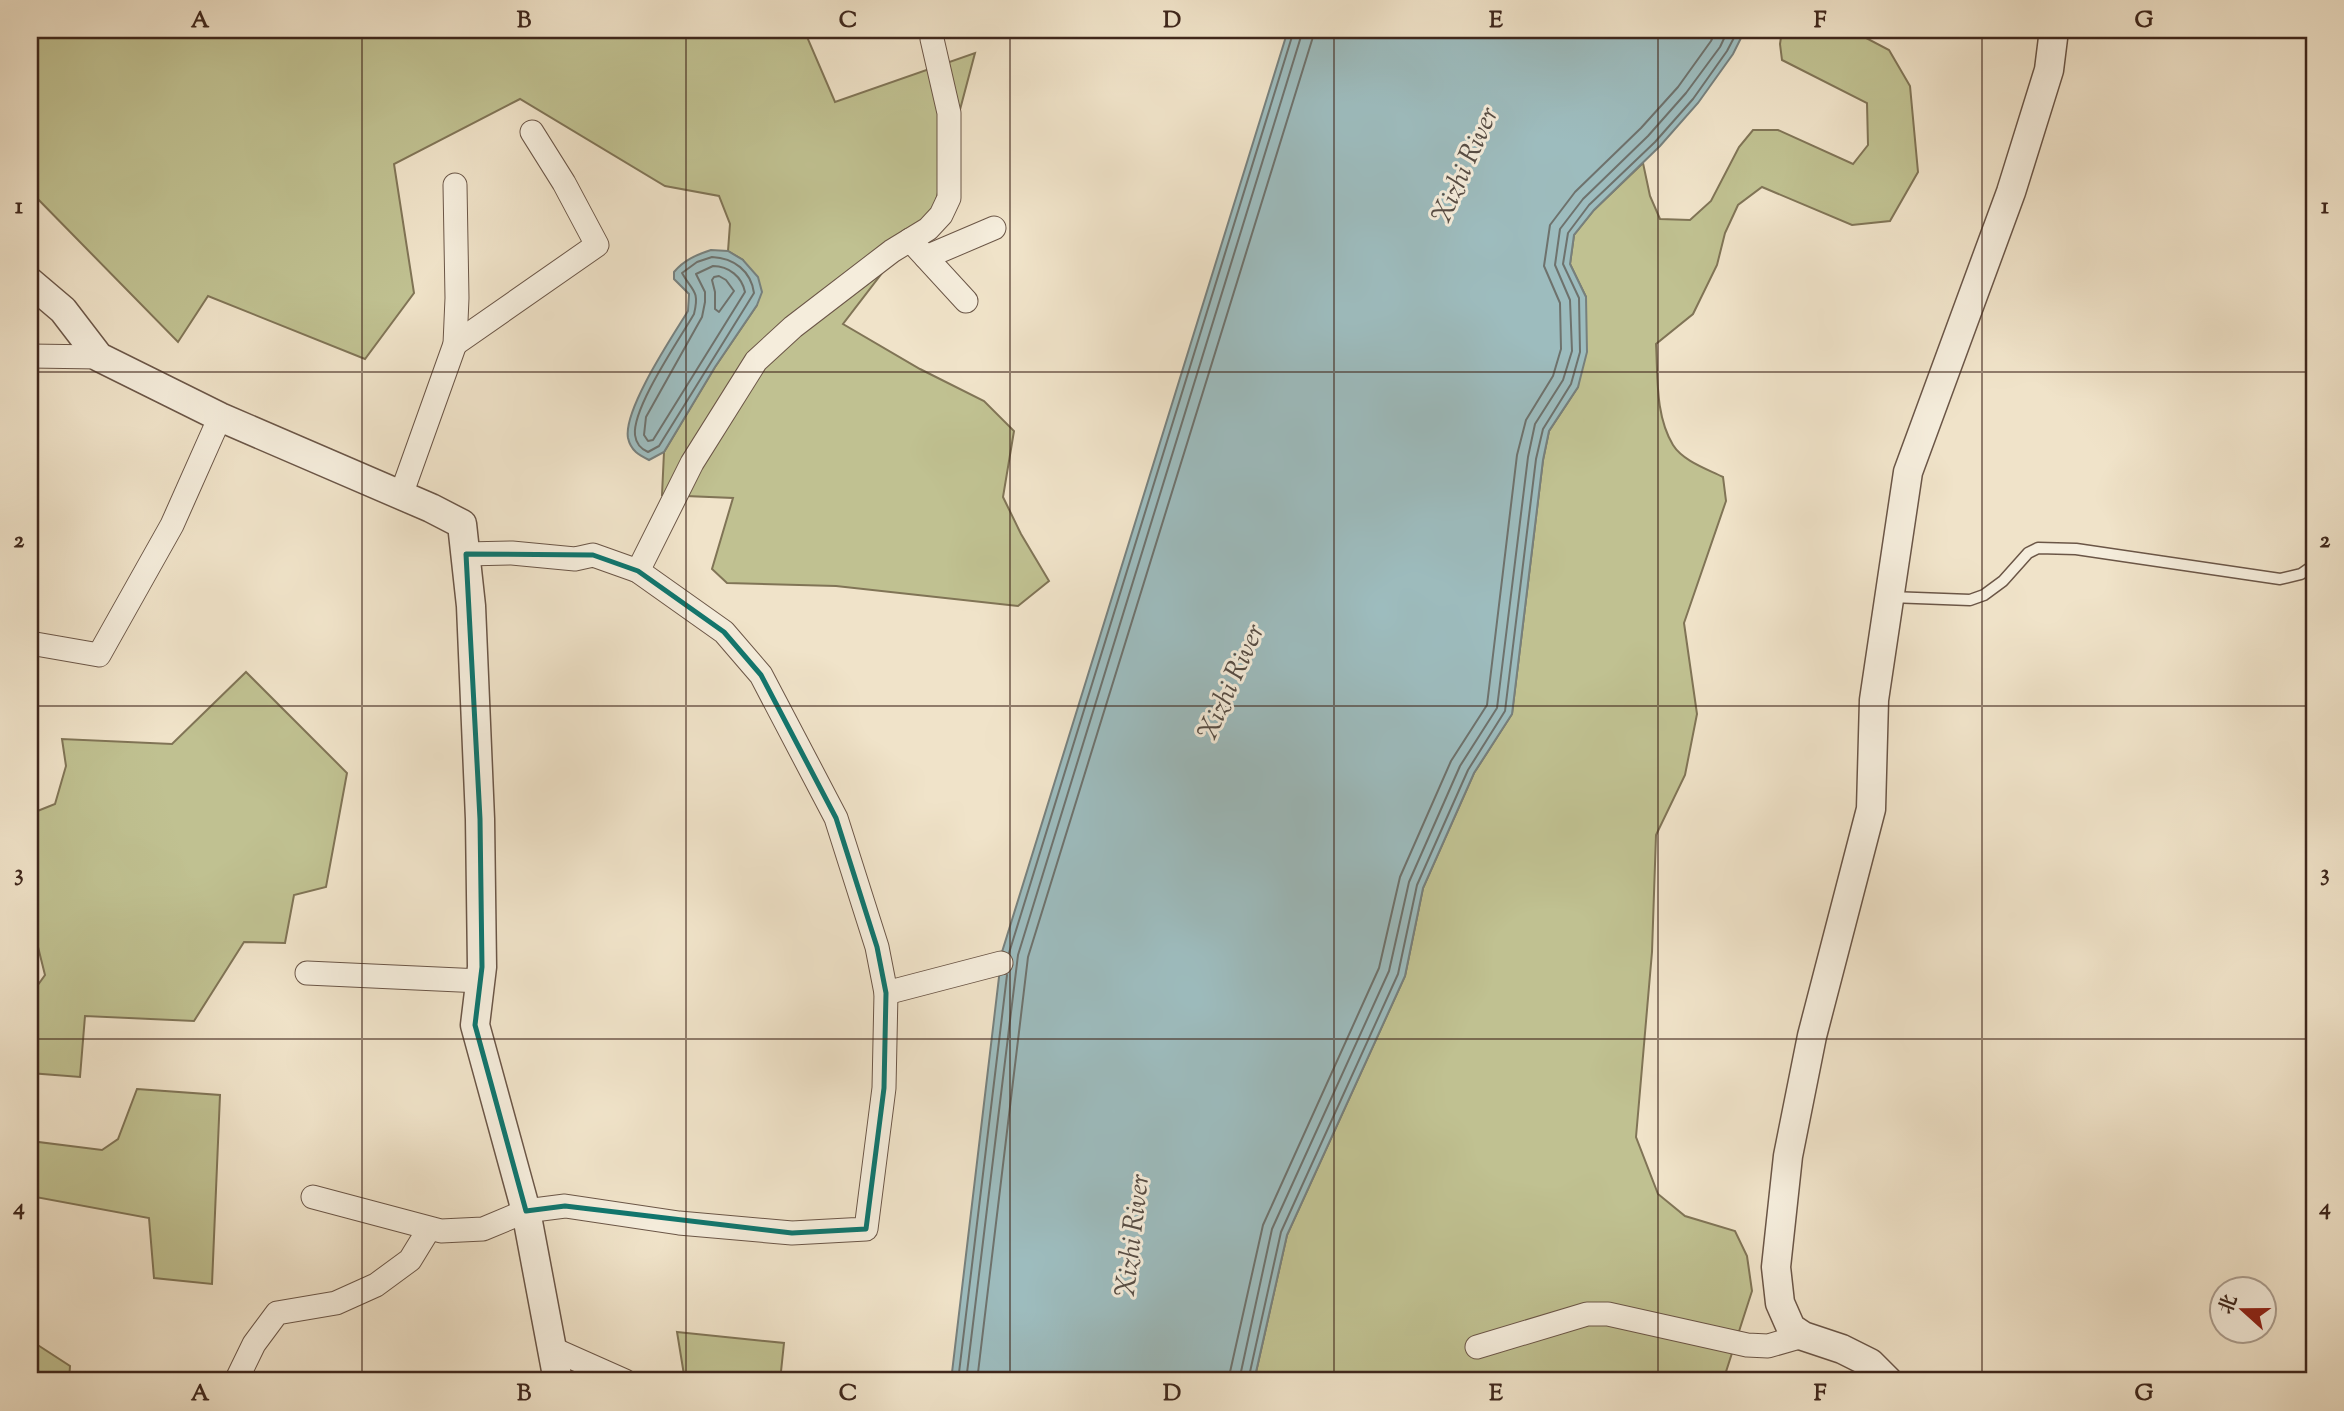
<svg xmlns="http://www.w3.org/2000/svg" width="2344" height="1411" viewBox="0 0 2344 1411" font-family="'Sorts Mill Goudy','Noto Serif SC',serif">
  <rect width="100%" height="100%" fill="#f0e3c9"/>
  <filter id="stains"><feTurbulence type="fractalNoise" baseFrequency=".00286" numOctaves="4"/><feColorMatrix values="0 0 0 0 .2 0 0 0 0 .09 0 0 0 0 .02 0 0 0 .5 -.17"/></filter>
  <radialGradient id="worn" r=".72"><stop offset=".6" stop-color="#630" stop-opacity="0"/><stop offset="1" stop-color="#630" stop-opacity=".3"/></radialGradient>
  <g fill="#c0c191" stroke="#807456" stroke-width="2">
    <path d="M30,30H830L807,37L835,102L975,53L935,204L843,324L920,369L984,401L1014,431L1003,497L1021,534L1049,581L1018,606L836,586L727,583L712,569L733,498L662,495L664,452L715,367L757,305L743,260L728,251L730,224L719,196L665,186L520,99L394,164L414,293L365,359L208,296L178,342L30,191Z"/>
    <path d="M1782,30H1851L1889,50L1910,86L1918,172L1890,221L1852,225L1762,187L1738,205L1725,233L1717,265L1693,314L1656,344C1658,377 1655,415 1673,445C1683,461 1707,469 1723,477L1726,501L1684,623L1697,714L1685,775L1656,835L1652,952L1636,1137L1658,1194L1685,1216L1735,1231L1747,1256L1752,1291L1723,1381H1254L1287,1235L1405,976L1423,888L1474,773L1512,714L1543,460L1549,431L1578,387L1586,297L1570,264L1574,235L1594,210L1643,163L1650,196L1660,219L1690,220L1711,201L1739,147L1753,130H1778L1853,164L1868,145L1867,103L1782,60L1780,44Z"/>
    <path d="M246,672L347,773L326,887L294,895L285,943L244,942L194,1021L85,1016L80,1077L30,1073V996L45,975L37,943L30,934V814L55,804L66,766L62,739L172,744Z"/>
    <path d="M137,1089L220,1095L212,1284L154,1278L149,1218L30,1196V1141L102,1150L118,1139Z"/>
    <path d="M677,1332L784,1343L780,1381H685Z"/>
    <path d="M30,1340L70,1366L69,1381H30Z"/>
  </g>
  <g fill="#9dbcbe" stroke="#77807d" stroke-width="2">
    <path d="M1288,30H1745L1733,54L1698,103L1660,146L1594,210L1574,235L1570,264L1586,297L1587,352L1578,387L1549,431L1543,460L1512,714L1474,773L1423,888L1405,976L1287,1235L1254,1381H951L1002,952Z"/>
    <path d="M711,250L728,251L743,260L758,277L762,292L757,305L715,367L664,452L649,460C639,455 631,451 628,438C623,410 672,337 688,311L689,294L674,279V272C684,260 696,255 711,250Z"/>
  </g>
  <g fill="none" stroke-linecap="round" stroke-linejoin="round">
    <g stroke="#6e726d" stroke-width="2">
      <path d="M712,257C734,258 751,271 754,293L659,446L648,452C641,449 636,443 635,435C632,408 679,340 694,314C700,290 692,291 682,273L697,262Z"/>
      <path d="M713,266C729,266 742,277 745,292L653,440L648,441L644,435L646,417L702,317L705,302V292L696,274Z"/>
      <path d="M719,276L726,280L734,291L719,312L715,309V292L712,280L714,277Z"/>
      <path d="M1009,953L1294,30"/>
      <path d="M958,1381L1007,975"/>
      <path d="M966,1381L1018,955L1303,30"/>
      <path d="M977,1381L1028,957L1312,40L1314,30"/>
      <path d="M1228,1381L1263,1225L1379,968L1400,877L1451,761L1487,705L1517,455L1526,420L1553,376L1561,349L1560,303L1544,266L1550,225L1575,192L1641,128L1678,87L1711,41L1716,30"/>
      <path d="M1239,1381L1272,1229L1389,971L1409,882L1460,766L1497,708L1528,457L1535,424L1563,380L1572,351L1570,300L1555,265L1560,229L1583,199L1648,136L1686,93L1720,47L1728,30"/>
      <path d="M1248,1381L1281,1232L1398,974L1417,885L1468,770L1505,711L1536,459L1543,429L1571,384L1580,352L1579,298L1563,264L1568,233L1589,205L1655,142L1693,99L1727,51L1738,30"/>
    </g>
    <g stroke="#6b5647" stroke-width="13">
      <path id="service" d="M1890,597L1970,600L1984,595L2003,581L2028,553L2038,548L2076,549L2280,579L2301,574L2314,565"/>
    </g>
    <g stroke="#6b5647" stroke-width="25">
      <g id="minor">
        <path d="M910,240L966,301"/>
        <path d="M926,257L994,228"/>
        <path d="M455,344L597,245L564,183L532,132"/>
        <path d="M30,356L99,357"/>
        <path d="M401,495L455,344L457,298L455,185"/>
        <path d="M638,571L692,463L756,361L793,327L892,251L928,229L941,215L949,198V113L932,39L934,30"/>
        <path d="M30,643L99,655L172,525L220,417"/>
        <path d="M307,973L481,981"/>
        <path d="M886,993L1001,963"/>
        <path d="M313,1197L441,1231L483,1229L526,1211L565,1206L679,1223L792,1233L866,1229L884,1088L886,993L877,947L836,818L761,675L724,632L638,571L593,555L575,559L512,553L466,554"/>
        <path d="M1477,1347L1587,1314H1608L1747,1345L1768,1346L1803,1336"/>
        <path d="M553,1349L625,1381"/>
        <path d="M236,1381L254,1344L277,1313L336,1303L376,1285L410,1260L429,1229"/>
      </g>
    </g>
    <g stroke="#6b5647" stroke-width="31">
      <g id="tertiary">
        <path d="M30,282L63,310L99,357L220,417L431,508L462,524L471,606L480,819L482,967L475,1025L526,1211L558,1381"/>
        <path d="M1888,1381L1870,1363L1842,1349L1803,1336L1791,1328L1780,1303L1776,1267L1788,1156L1812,1036L1871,809L1874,700L1908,472L2011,192L2049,70L2054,30"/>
      </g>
    </g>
    <use href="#service" stroke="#f5eddc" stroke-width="10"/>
    <use href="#minor" stroke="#f5eddc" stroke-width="23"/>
    <use href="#tertiary" stroke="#f5eddc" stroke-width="28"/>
  </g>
  <path fill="none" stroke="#0f766e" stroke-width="5" stroke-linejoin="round" d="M466,554L593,555L638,571L724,632L761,675L836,818L877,947L886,993L884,1088L866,1229L792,1233L565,1206L526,1211L475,1025L482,967L480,819Z"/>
  <path fill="none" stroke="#3f271c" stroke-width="2" stroke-opacity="0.55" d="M362,30V1381M686,30V1381M1010,30V1381M1334,30V1381M1658,30V1381M1982,30V1381M30,372H2314M30,706H2314M30,1039H2314"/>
  <g text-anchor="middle" stroke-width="6" stroke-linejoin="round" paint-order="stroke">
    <g font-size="28" font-style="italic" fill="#564c44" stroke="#f5eddc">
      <text transform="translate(1464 164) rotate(-66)" y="10">Xizhi River</text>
      <text transform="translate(1230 681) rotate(-66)" y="10">Xizhi River</text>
      <text transform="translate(1131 1235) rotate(-83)" y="10">Xizhi River</text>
    </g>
  </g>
  <rect width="2344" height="1411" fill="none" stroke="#f0e3c9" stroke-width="77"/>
  <g transform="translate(2243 1310) rotate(291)"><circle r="33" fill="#f5eddc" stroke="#ac9e8f" stroke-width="2"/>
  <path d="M0-5L12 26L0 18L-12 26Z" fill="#8f2418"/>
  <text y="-10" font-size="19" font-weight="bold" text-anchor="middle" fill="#3f271c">北</text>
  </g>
  <rect x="38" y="38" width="2268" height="1334" fill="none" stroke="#3f271c" stroke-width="2.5"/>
  <g font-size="23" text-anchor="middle" font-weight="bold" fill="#3f271c">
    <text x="200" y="27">A</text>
    <text x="524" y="27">B</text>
    <text x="848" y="27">C</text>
    <text x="1172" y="27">D</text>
    <text x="1496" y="27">E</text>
    <text x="1820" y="27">F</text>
    <text x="2144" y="27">G</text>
    <text x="19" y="213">1</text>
    <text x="2325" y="213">1</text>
    <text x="19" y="547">2</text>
    <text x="2325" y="547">2</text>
    <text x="19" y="880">3</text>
    <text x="2325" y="880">3</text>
    <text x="19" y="1214">4</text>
    <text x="2325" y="1214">4</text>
    <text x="200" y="1400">A</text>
    <text x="524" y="1400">B</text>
    <text x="848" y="1400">C</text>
    <text x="1172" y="1400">D</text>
    <text x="1496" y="1400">E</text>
    <text x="1820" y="1400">F</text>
    <text x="2144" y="1400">G</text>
  </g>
  <rect width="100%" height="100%" filter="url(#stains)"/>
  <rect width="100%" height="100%" fill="url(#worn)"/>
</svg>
